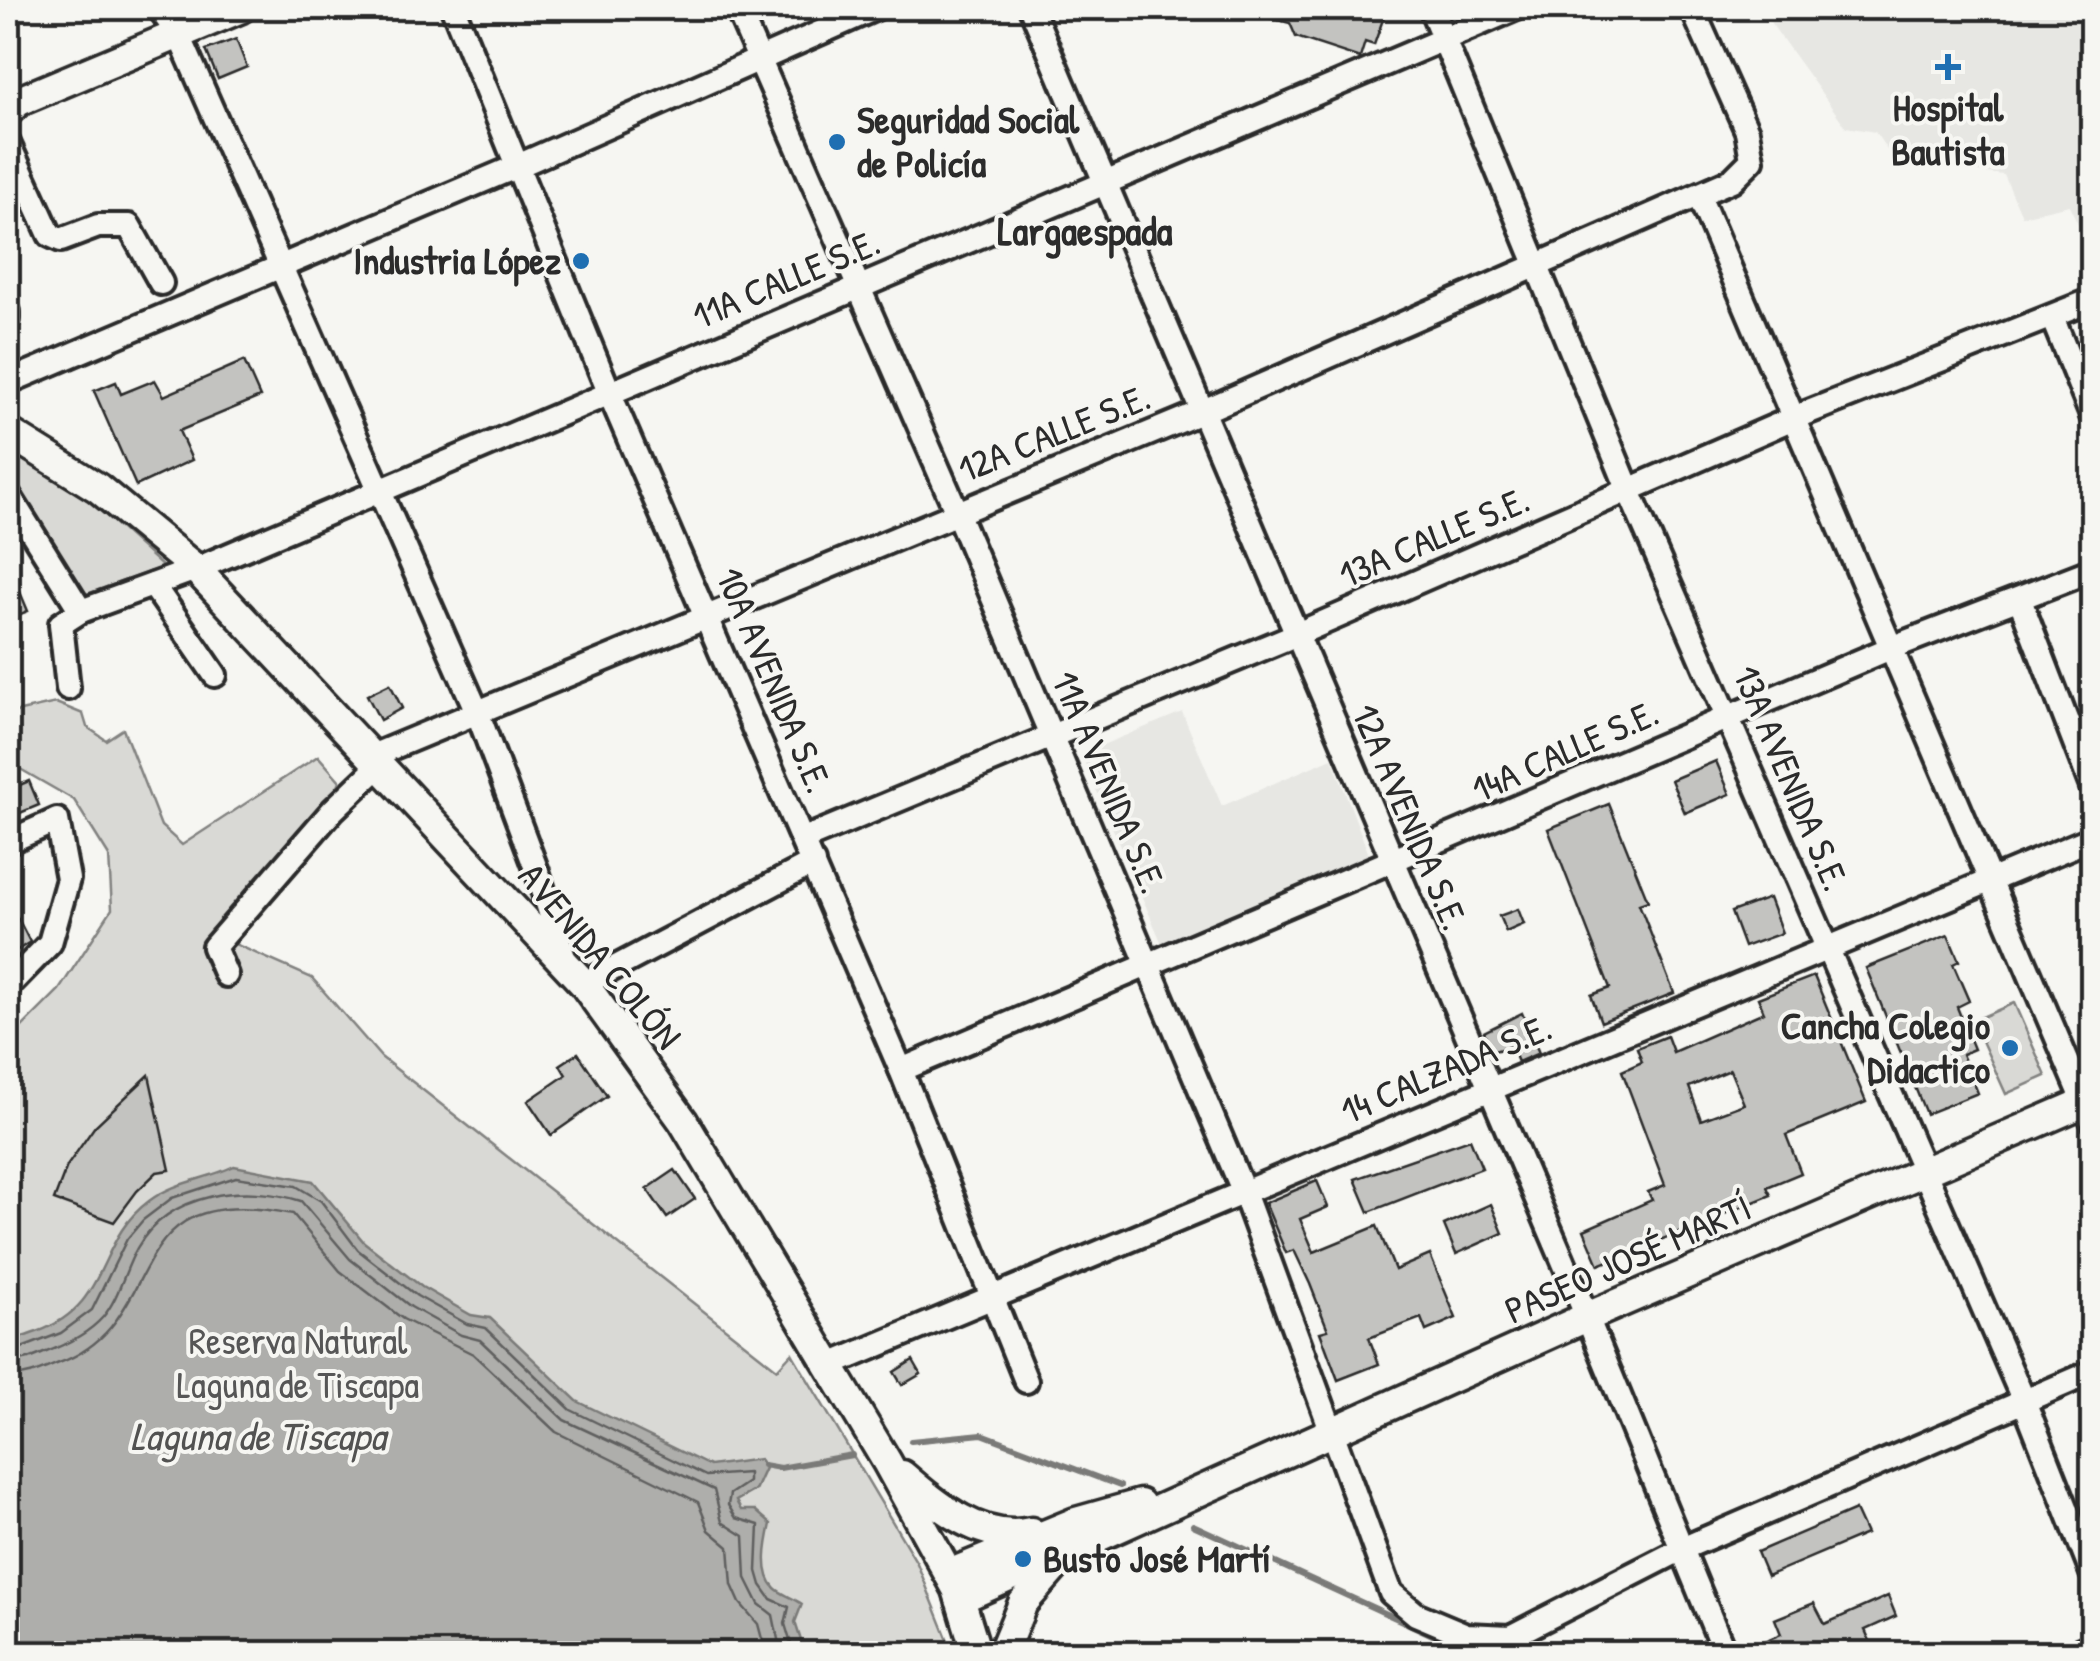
<svg xmlns="http://www.w3.org/2000/svg" width="2100" height="1661" viewBox="0 0 2100 1661" font-family="'Patrick Hand',sans-serif">
  <rect width="100%" height="100%" fill="#f6f6f2"/>
  <filter id="ink" filterUnits="userSpaceOnUse"><feTurbulence type="fractalNoise" baseFrequency=".01" numOctaves="2"/><feDisplacementMap in="SourceGraphic" scale="20" xChannelSelector="R" yChannelSelector="G"/><feConvolveMatrix kernelMatrix="1 2 1 2 8 2 1 2 1" color-interpolation-filters="sRGB"/></filter>
  <g filter="url(#ink)">
    <g fill="#e7e7e3">
      <path d="M1760,8H2092V243L2088,244L2069,205L2022,216L2004,175L1896,163L1875,132L1846,127Z"/>
      <path d="M1182,712L1222,806L1332,758L1371,860L1162,944L1081,754Z"/>
    </g>
    <g fill="#d9d9d5" stroke="#828280" stroke-width="2.5">
      <path d="M8,446L89,500L163,567L87,594L80,592L8,473Z"/>
      <path d="M56,703L83,714L87,727L106,740L123,729L161,826L182,845L318,756L340,781L335,793L212,934L312,978L381,1057L777,1369L792,1353L917,1563L953,1653H8V1041L59,990L112,909L109,856L74,800L15,766L8,767V719L16,712Z"/>
      <path d="M2014,1003L2046,1076L2006,1094L1973,1021Z"/>
    </g>
    <path fill="#aeaeab" stroke="#7a7a78" stroke-width="2.5" d="M234,1166L313,1181L364,1242L422,1287L471,1315L490,1318L577,1401L710,1466L759,1459L765,1468L755,1490L736,1501L741,1510H755L771,1524C767,1542 760,1573 775,1588C781,1594 794,1598 802,1604L795,1622L805,1653H8V1338C19,1340 27,1335 37,1332C112,1304 94,1242 149,1201C175,1181 206,1180 234,1166Z"/>
    <g fill="none" stroke-linecap="round" stroke-linejoin="round">
      <g stroke="#5f5f5e" stroke-width="2.5">
        <path d="M8,1348L19,1349L61,1333L92,1310L127,1239L143,1220L172,1198L236,1177L296,1186L321,1201L358,1250L417,1296L467,1324L486,1328L571,1410L706,1476L748,1473V1482L730,1494L728,1505L736,1518L759,1525L757,1571L761,1585L771,1599L789,1607L785,1624L794,1654"/>
        <path d="M8,1361C21,1363 32,1358 44,1353C65,1345 88,1334 103,1317C119,1298 125,1269 137,1248C169,1192 245,1183 301,1201L350,1259L411,1307L461,1335L480,1340L564,1420L714,1490L722,1522L744,1536L746,1578L759,1604L773,1615L781,1654"/>
        <path d="M8,1376C26,1378 42,1370 59,1363C174,1321 112,1177 293,1214L340,1271L403,1319L473,1354L556,1432L698,1502L709,1530L729,1547L732,1585L740,1603L758,1624L766,1654"/>
      </g>
      <g stroke="#7a7a78" stroke-width="6">
        <path d="M911,1441L982,1434L1120,1486"/>
        <path d="M763,1465L780,1468L852,1455"/>
        <path d="M1193,1525L1474,1654"/>
      </g>
    </g>
    <g fill="#c3c3c0" stroke="#2b2b2b" stroke-width="2.5" fill-rule="evenodd">
      <path d="M1250,8H1387L1374,45L1365,42L1360,58L1296,37L1290,23L1249,13Z"/>
      <path d="M236,39L247,67L218,79L206,50Z"/>
      <path d="M244,361L260,397L179,431L192,460L136,486L94,391L116,382L121,394L155,380L164,396Z"/>
      <path d="M8,563L28,611L8,619Z"/>
      <path d="M390,684L402,708L380,720L367,695Z"/>
      <path d="M1716,761L1730,794L1685,813L1671,780Z"/>
      <path d="M29,781L39,805L8,818V790Z"/>
      <path d="M1609,804L1648,901L1639,904L1674,993L1601,1022L1591,995L1610,988L1548,829Z"/>
      <path d="M1769,898L1782,933L1744,947L1731,912Z"/>
      <path d="M8,899L30,942L8,956Z"/>
      <path d="M1518,909L1524,924L1506,932L1499,916Z"/>
      <path d="M1948,935L1959,961L1953,964L1969,1001L1957,1007L1974,1049L1962,1054L1978,1093L1926,1114L1866,968Z"/>
      <path d="M1814,976L1866,1102L1786,1135L1801,1173L1767,1187L1771,1195L1599,1265L1584,1230L1652,1200L1648,1192L1665,1185L1622,1071L1642,1062L1637,1048L1667,1036L1673,1052L1764,1012L1758,998ZM1730,1070L1744,1104L1701,1120L1689,1087Z"/>
      <path d="M1522,1013L1539,1053L1518,1062L1511,1046L1491,1052L1484,1032Z"/>
      <path d="M578,1053L607,1096L551,1135L528,1101L566,1075L560,1065Z"/>
      <path d="M149,1075L170,1170L157,1172L137,1191L114,1222L54,1200L67,1166L95,1126Z"/>
      <path d="M1470,1139L1482,1168L1369,1212L1355,1179Z"/>
      <path d="M675,1170L695,1199L667,1218L647,1189Z"/>
      <path d="M1317,1181L1328,1207L1300,1219L1314,1252L1377,1226L1395,1270L1430,1255L1456,1318L1426,1331L1421,1318L1369,1338L1379,1364L1338,1380L1320,1332L1328,1330L1310,1284L1294,1250L1286,1253L1265,1203Z"/>
      <path d="M1491,1204L1503,1233L1456,1254L1444,1225Z"/>
      <path d="M913,1360L921,1374L902,1385L894,1372Z"/>
      <path d="M1855,1510L1866,1534L1767,1576L1757,1552Z"/>
      <path d="M1888,1596L1896,1616L1865,1630L1876,1654H1812L1807,1641L1767,1654L1762,1642L1781,1634L1775,1619L1814,1603L1825,1624Z"/>
    </g>
    <g fill="none" stroke-linecap="round" stroke-linejoin="round">
      <g stroke="#2b2b2b" stroke-width="30">
        <g id="minor">
          <path d="M159,8L178,33L478,714L538,874L565,961"/>
          <path d="M453,8L609,392L901,1070L1026,1381"/>
          <path d="M737,8L956,510L1245,1195L1391,1593L1416,1614L1466,1635L1510,1637L1684,1548L2092,1372"/>
          <path d="M1031,8L1587,1317L1725,1654"/>
          <path d="M1431,8L1629,491L2024,1401L2092,1573"/>
          <path d="M8,143L50,235L61,240L98,226H129L161,283"/>
          <path d="M1699,196L2092,1120"/>
          <path d="M8,312V319"/>
          <path d="M2052,317L2092,416"/>
          <path d="M8,382L520,165L876,8"/>
          <path d="M8,494L81,611"/>
          <path d="M153,585L215,675"/>
          <path d="M2020,600L2092,787"/>
          <path d="M68,688L61,624L81,611L196,569L1517,8"/>
          <path d="M372,756L1201,412L1732,180L1752,160L1747,131L1692,8"/>
          <path d="M804,839L1295,635L1796,417L2092,300"/>
          <path d="M8,842L57,820L68,879L50,943L8,986"/>
          <path d="M226,975L214,947L333,810L380,765"/>
          <path d="M584,984L813,863"/>
          <path d="M901,1070L1893,647L2092,570"/>
          <path d="M828,1366L2092,838"/>
          <path d="M2071,1654L2092,1645"/>
        </g>
      </g>
      <g stroke="#2b2b2b" stroke-width="35">
        <g id="major">
          <path d="M8,111L19,101L241,8"/>
          <path d="M8,432L98,488L196,569L584,984L683,1121L887,1462L957,1589L977,1654"/>
          <path d="M902,1475C937,1505 981,1543 1031,1532"/>
          <path d="M949,1574L1076,1522L1140,1504"/>
          <path d="M960,1599L1587,1317L2092,1099"/>
          <path d="M1002,1654L1023,1603L1058,1563"/>
        </g>
      </g>
      <use href="#minor" stroke="#f6f6f2" stroke-width="22"/>
      <use href="#major" stroke="#f6f6f2" stroke-width="28"/>
    </g>
  </g>
  <g fill="#1f6fb2" stroke="#f6f6f2" stroke-width="4">
    <path d="M1943 52h10v10h10v10h-10v10h-10v-10h-10v-10h10z"/>
    <circle cx="837" cy="142" r="10"/>
    <circle cx="581" cy="261" r="10"/>
    <circle cx="2010" cy="1048" r="10"/>
    <circle cx="1023" cy="1559" r="10"/>
  </g>
  <g text-anchor="middle" stroke-width="8" stroke-linejoin="round" paint-order="stroke">
    <g font-size="38" font-weight="bold" fill="#2b2b2b" stroke="#f6f6f2" text-anchor="start">
      <text x="1948" y="121" text-anchor="middle">Hospital<tspan x="1948" dy="44">Bautista</tspan></text>
      <text x="857" y="133">Seguridad Social<tspan x="857" dy="44">de Policía</tspan></text>
      <text x="561" y="274" text-anchor="end">Industria López</text>
      <text x="1990" y="1039" text-anchor="end">Cancha Colegio<tspan x="1990" dy="44">Didactico</tspan></text>
      <text x="1043" y="1572">Busto José Martí</text>
    </g>
    <g font-size="38" fill="#2b2b2b" stroke="#f6f6f2">
      <text transform="translate(786 279) rotate(-23)" y="13">11A CALLE S.E.</text>
      <text transform="translate(1054 433) rotate(-22)" y="13">12A CALLE S.E.</text>
      <text transform="translate(1434 537) rotate(-23)" y="13">13A CALLE S.E.</text>
      <text transform="translate(774 680) rotate(67)" y="13">10A AVENIDA S.E.</text>
      <text transform="translate(1565 751) rotate(-24)" y="13">14A CALLE S.E.</text>
      <text transform="translate(1791 778) rotate(67)" y="13">13A AVENIDA S.E.</text>
      <text transform="translate(1109 782) rotate(67)" y="13">11A AVENIDA S.E.</text>
      <text transform="translate(1410 817) rotate(67)" y="13">12A AVENIDA S.E.</text>
      <text transform="translate(600 956) rotate(50)" y="13">AVENIDA COLÓN</text>
      <text transform="translate(1446 1069) rotate(-23)" y="13">14 CALZADA S.E.</text>
      <text transform="translate(1628 1259) rotate(-24)" y="13">PASEO JOSÉ MARTÍ</text>
    </g>
    <g font-size="38" fill="#565656" stroke="#f6f6f2">
      <text x="298" y="1354">Reserva Natural<tspan x="298" dy="44">Laguna de Tiscapa</tspan></text>
    </g>
    <g font-size="40" font-weight="bold" fill="#2b2b2b" stroke="#f6f6f2">
      <text x="1085" y="245">Largaespada</text>
    </g>
    <g font-size="40" font-style="italic" fill="#525251" stroke="#f6f6f2">
      <text x="258" y="1450">Laguna de Tiscapa</text>
    </g>
  </g>
  <rect width="2100" height="1661" fill="none" stroke="#f6f6f2" stroke-width="40"/>
  <rect x="20" y="20" width="2060" height="1621" fill="none" stroke="#2b2b2b" stroke-width="4" filter="url(#ink)"/>
</svg>
